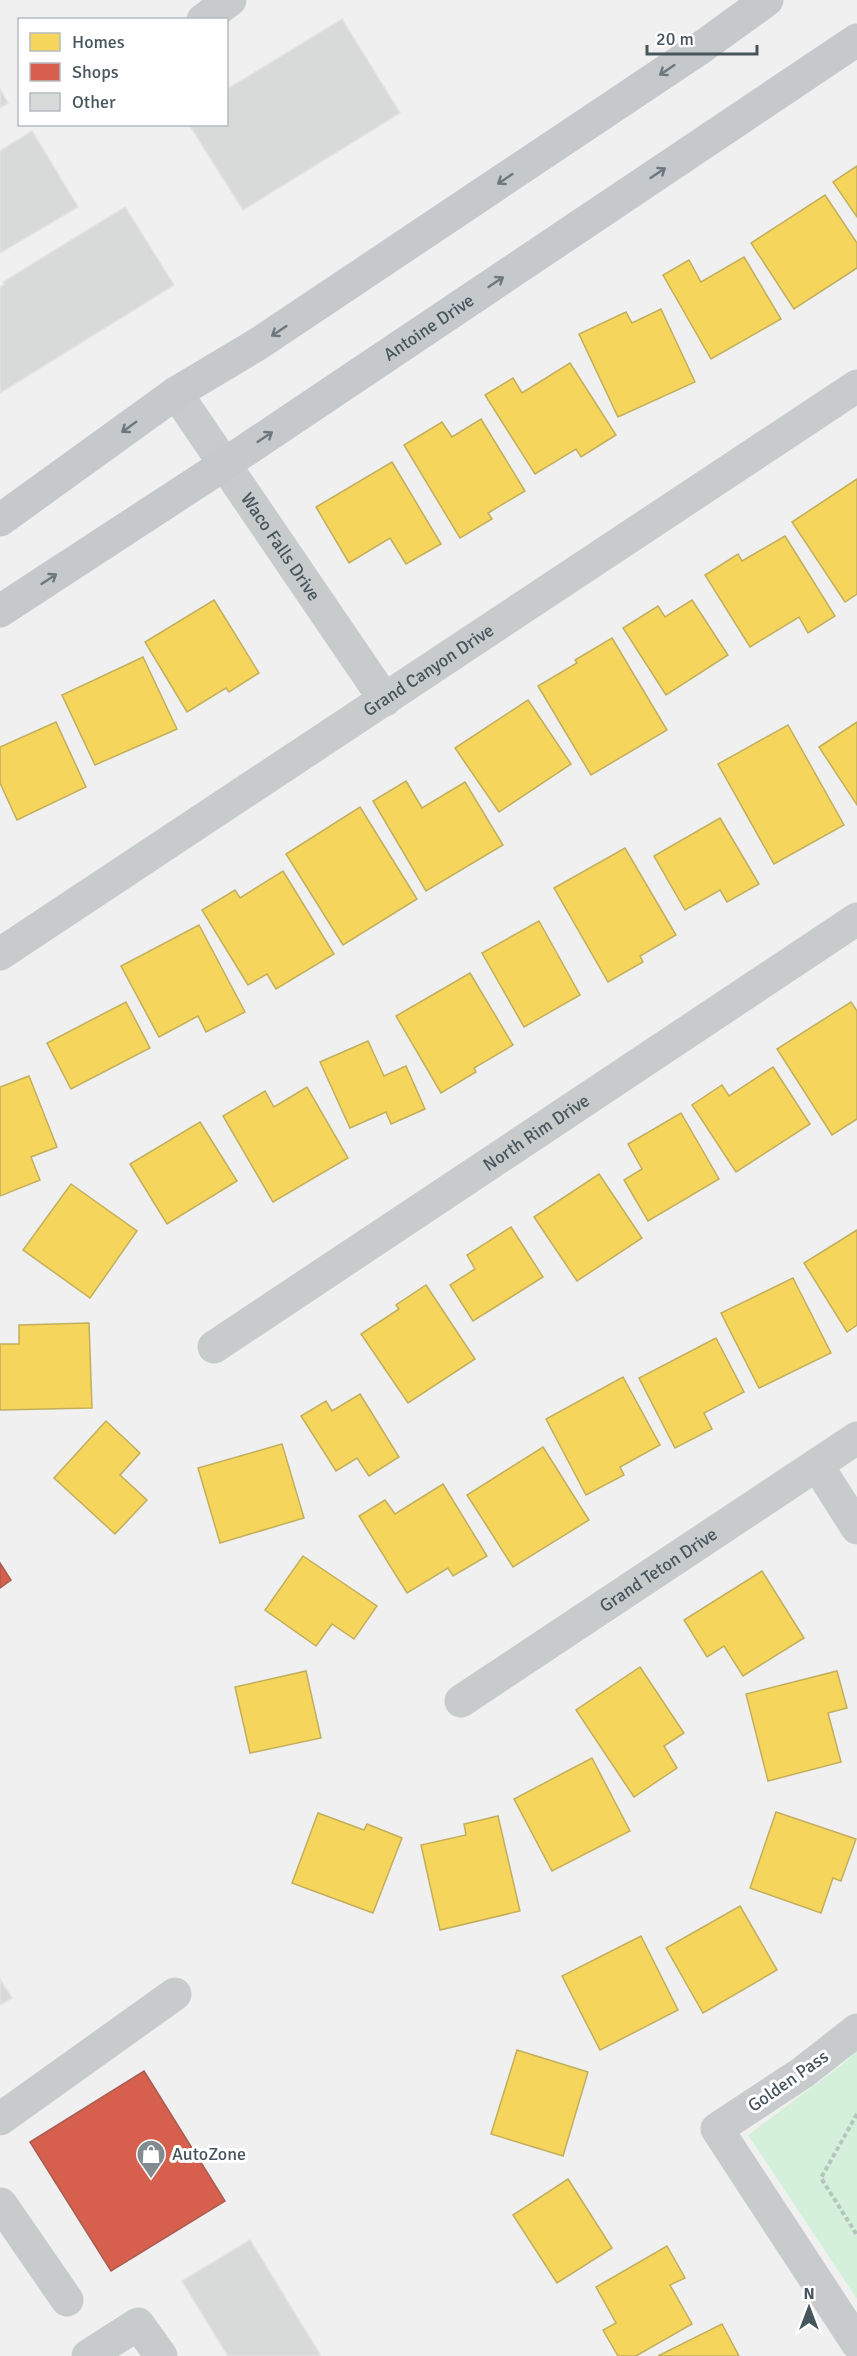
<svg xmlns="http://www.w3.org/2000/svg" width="857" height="2356" viewBox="0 0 857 2356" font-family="Signika,sans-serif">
  <rect width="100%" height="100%" fill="#f1f0f0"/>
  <path fill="#d4f0db" d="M857,2049V2299L748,2135L847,2061Z"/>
  <g fill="#f6d55c" stroke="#c2af5c" stroke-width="1.5">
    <path d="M857,166V217L833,182Z"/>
    <path d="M825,195L857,243V268L794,309L751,243Z"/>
    <path d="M744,257L781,319L711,359L663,275L689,260L701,282Z"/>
    <path d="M661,309L695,382L618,417L579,334L626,312L632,323Z"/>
    <path d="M570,363L616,435L581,457L576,449L535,474L485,395L513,378L522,393Z"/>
    <path d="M481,419L525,491L488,513L492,519L460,538L404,445L442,422L452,437Z"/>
    <path d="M392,462L441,544L406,564L390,538L349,563L316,507Z"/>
    <path d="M857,479V594L845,602L792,522Z"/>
    <path d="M785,536L835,616L808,633L799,617L750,647L705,575L738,554L742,561Z"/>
    <path d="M214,600L259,673L229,692L226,688L187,712L145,642Z"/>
    <path d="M692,600L728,655L666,695L623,628L658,606L665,617Z"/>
    <path d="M612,638L667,730L591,775L538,686L577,663L575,660Z"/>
    <path d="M143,657L177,729L95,765L62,695Z"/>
    <path d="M528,700L571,764L499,812L455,748Z"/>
    <path d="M56,722L86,787L17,820L0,783V747Z"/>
    <path d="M857,722V805L819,747Z"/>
    <path d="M788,725L844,825L774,864L718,764Z"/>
    <path d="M406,781L422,808L465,782L503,845L426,891L373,801Z"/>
    <path d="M360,807L417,899L343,945L286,854Z"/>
    <path d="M720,818L759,884L727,902L720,890L685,910L654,856Z"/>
    <path d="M625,848L676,935L640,956L643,962L608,982L554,888Z"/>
    <path d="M283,871L334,954L276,989L267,974L248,985L202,910L235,890L240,898Z"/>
    <path d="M539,921L580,995L524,1027L482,953Z"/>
    <path d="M199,925L245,1012L206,1032L198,1016L159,1037L121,966Z"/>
    <path d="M470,973L513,1045L474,1068L476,1072L441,1093L396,1016Z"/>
    <path d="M126,1002L150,1048L71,1089L47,1043Z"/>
    <path d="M851,1002L857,1011V1119L832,1135L777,1049Z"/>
    <path d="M368,1041L384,1076L406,1066L425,1109L391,1124L386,1112L350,1128L320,1062Z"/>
    <path d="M773,1067L810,1124L736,1172L692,1105L722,1085L729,1096Z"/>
    <path d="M29,1076L57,1147L31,1157L40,1180L0,1196V1087Z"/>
    <path d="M307,1087L348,1158L273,1202L223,1116L265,1091L274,1107Z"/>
    <path d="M681,1113L719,1179L648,1221L624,1180L642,1169L628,1144Z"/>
    <path d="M200,1122L237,1181L167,1224L130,1164Z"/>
    <path d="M599,1174L642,1238L577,1281L534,1217Z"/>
    <path d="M71,1184L137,1231L90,1298L23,1250Z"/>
    <path d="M511,1227L543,1277L473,1321L450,1285L475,1269L467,1255Z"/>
    <path d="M857,1230V1325L847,1332L804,1263Z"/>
    <path d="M793,1278L831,1353L759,1388L721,1313Z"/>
    <path d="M426,1285L475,1359L408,1403L361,1334L399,1309L396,1305Z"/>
    <path d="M89,1323L92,1408L0,1410V1344H19V1325Z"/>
    <path d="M716,1338L744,1392L704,1413L712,1429L675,1448L639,1378Z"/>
    <path d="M623,1377L660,1445L620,1467L624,1475L586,1495L546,1419Z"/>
    <path d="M360,1394L399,1457L369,1476L357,1458L336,1471L301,1416L326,1401L332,1411Z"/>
    <path d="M106,1421L140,1453L120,1475L147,1500L115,1534L54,1478Z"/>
    <path d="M282,1444L304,1518L220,1543L198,1468Z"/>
    <path d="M543,1447L589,1520L513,1567L467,1495Z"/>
    <path d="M443,1484L487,1556L453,1576L448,1568L407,1593L359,1516L385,1500L395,1514Z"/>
    <path d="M303,1556L377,1606L354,1639L332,1624L316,1646L265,1610Z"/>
    <path d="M762,1571L804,1638L743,1676L724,1646L707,1657L684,1620Z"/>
    <path d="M640,1667L684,1733L664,1746L677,1768L634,1797L576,1710Z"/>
    <path d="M306,1671L321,1738L250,1753L235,1687Z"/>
    <path d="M837,1671L847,1708L828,1713L841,1762L768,1781L746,1694Z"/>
    <path d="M592,1758L630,1831L552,1871L514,1799Z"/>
    <path d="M776,1812L856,1839L841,1881L833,1878L821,1913L750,1888Z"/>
    <path d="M318,1813L364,1830L367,1824L402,1838L373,1913L292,1883Z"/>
    <path d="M498,1816L520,1911L440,1930L421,1845L466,1835L464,1824Z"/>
    <path d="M740,1906L777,1970L703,2013L666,1948Z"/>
    <path d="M641,1936L678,2010L600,2050L562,1976Z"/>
    <path d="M517,2050L588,2072L563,2156L491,2134Z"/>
    <path d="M568,2179L612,2248L557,2283L513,2215Z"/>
    <path d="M667,2246L685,2278L670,2285L692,2324L636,2356H618L603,2330L616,2323L596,2287Z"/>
    <path d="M722,2324L739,2356H658Z"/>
  </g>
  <g fill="#d6604d" stroke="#ab5d52" stroke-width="1.5">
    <path d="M0,1563L11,1580L0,1588Z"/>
    <path d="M144,2071L225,2201L111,2271L30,2142Z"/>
  </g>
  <g fill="#d8d9d9" stroke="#e2e2e3" stroke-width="1.5">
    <path d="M342,19L400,113L243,210L190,126L193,124H226V90Z"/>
    <path d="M0,89L8,103L0,108Z"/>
    <path d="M32,131L78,207L0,253V151Z"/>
    <path d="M125,207L174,285L0,393V287L4,285L3,282Z"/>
    <path d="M0,1979L12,1998L0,2005Z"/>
    <path d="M250,2240L321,2356H228L182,2281Z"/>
  </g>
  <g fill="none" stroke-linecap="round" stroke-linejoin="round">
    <path stroke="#b6c4be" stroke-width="4" stroke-dasharray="4.5 3" stroke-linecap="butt" d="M857,2114L821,2178L857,2235"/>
    <g stroke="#c7cbcc" stroke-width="33">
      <path d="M203,20L230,0"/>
      <path id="s1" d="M176,393L385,700"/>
      <path id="s2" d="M0,954L857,386"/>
      <path id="s3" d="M214,1347L857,919"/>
      <path d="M817,1465L857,1528"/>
      <path id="s4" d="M461,1701L857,1438"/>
      <path d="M857,2030L802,2073L717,2129L857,2343"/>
      <path d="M0,2119L175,1994"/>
      <path d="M1,2204L67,2300"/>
      <path d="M88,2356L138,2324L161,2356"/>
    </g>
    <g stroke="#c5c9cb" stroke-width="33">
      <path d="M0,520L176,393L258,344L702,47L767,0"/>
      <path id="s5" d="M0,611L225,464L857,40"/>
    </g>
  </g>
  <defs><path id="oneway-shaft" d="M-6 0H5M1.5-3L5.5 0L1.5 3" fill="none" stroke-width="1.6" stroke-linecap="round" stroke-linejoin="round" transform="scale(1.5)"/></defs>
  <g stroke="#6d787e">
    <use href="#oneway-shaft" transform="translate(667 70) rotate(146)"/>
    <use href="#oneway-shaft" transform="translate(658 173) rotate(-34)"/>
    <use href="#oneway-shaft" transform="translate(505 179) rotate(146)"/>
    <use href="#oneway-shaft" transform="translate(496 282) rotate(-34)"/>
    <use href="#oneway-shaft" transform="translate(279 331) rotate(146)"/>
    <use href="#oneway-shaft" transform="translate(129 427) rotate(144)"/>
    <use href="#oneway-shaft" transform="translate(265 437) rotate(-34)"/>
    <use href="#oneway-shaft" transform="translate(49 579) rotate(-33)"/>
  </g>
  <defs>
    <g id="shop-pin" transform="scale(1.5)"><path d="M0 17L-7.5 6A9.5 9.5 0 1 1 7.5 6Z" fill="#828c90" stroke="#fff"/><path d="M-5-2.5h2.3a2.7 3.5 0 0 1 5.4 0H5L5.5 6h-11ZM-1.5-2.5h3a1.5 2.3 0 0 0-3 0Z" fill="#fff"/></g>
  </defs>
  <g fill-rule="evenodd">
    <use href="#shop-pin" x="151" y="2154"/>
  </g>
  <g text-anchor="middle" stroke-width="6" stroke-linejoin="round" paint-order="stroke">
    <g font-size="18" fill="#47565d" stroke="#fff">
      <text dy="6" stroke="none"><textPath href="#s5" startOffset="514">Antoine Drive</textPath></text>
      <text dy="6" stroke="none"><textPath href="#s1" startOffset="186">Waco Falls Drive</textPath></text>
      <text dy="6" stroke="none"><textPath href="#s2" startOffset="514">Grand Canyon Drive</textPath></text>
      <text dy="6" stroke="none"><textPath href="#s3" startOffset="387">North Rim Drive</textPath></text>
      <text dy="6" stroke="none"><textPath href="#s4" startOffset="237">Grand Teton Drive</textPath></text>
      <text transform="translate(788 2081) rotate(-35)" y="6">Golden Pass</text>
    </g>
    <g font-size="18" fill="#47565d" stroke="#fff" text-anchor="start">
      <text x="172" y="2160">AutoZone</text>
    </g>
  </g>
  <rect x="18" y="18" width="210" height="108" fill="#ffffff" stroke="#b5bbbe" stroke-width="1.5"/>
  <rect x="30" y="33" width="30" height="18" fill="#f6d55c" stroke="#b5bbbe" stroke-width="1.5"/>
  <text x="72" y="48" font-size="18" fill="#47565d">Homes</text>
  <rect x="30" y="63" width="30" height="18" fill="#d6604d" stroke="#b5bbbe" stroke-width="1.5"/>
  <text x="72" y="78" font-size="18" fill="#47565d">Shops</text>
  <rect x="30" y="93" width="30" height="18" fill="#d8d9d9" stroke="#b5bbbe" stroke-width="1.5"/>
  <text x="72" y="108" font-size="18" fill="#47565d">Other</text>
  <g transform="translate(809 2308)" stroke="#ffffff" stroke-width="4.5" paint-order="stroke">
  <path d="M0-4.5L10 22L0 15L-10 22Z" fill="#47565d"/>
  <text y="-9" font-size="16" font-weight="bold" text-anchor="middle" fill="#47565d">N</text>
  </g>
  <path d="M647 45v9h110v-9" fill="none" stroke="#47565d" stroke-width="3"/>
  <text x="656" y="45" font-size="18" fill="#47565d" stroke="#ffffff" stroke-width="4.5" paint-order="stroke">20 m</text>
</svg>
